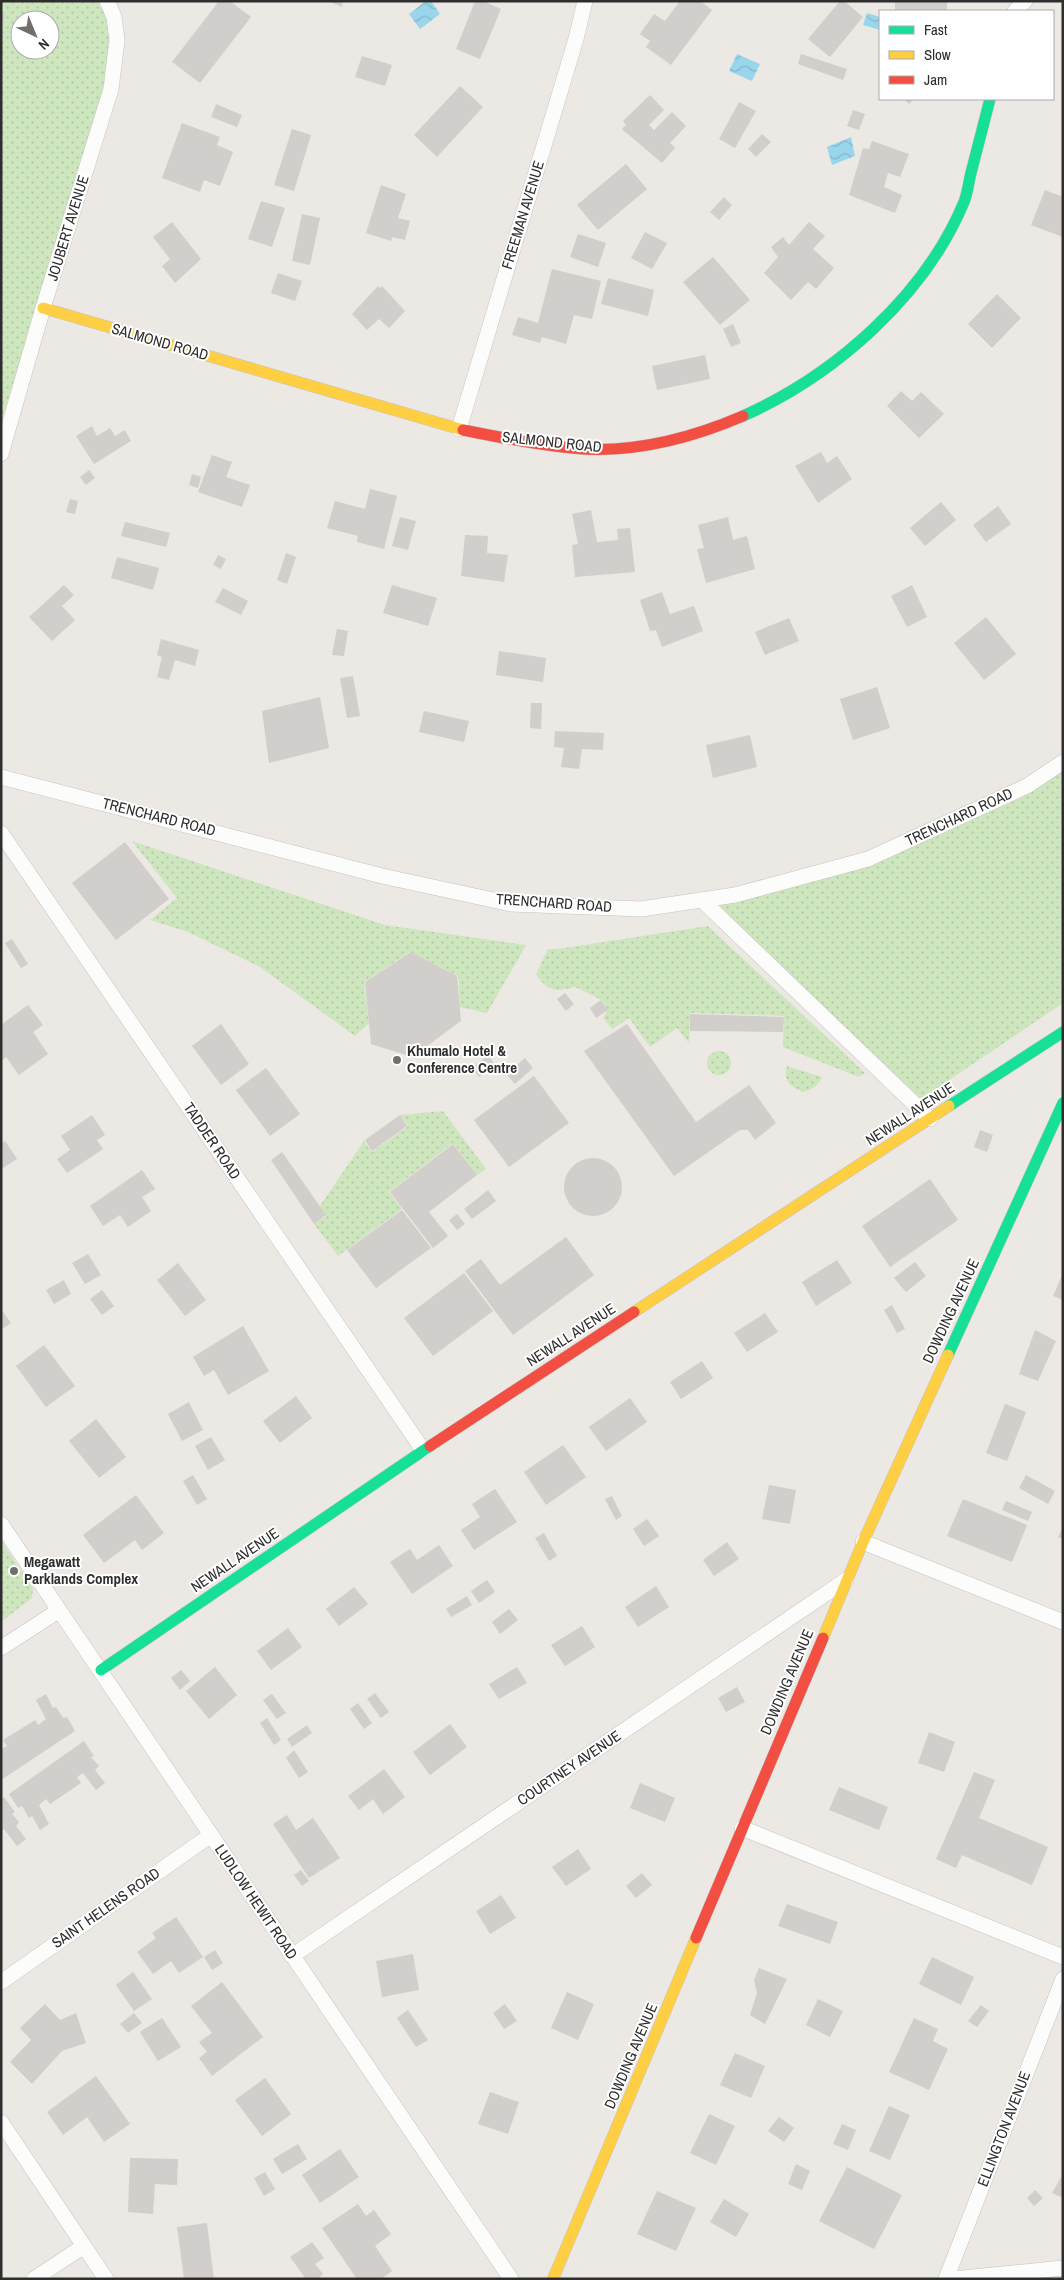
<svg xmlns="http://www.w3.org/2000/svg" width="1064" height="2280" viewBox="0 0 1064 2280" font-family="'Archivo Narrow',sans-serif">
  <defs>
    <pattern id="grass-dots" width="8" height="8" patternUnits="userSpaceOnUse" patternTransform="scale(1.25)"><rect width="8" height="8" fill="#cee6be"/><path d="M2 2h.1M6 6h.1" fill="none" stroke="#b1c6a4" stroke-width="1.8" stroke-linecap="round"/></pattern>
    <pattern id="water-waves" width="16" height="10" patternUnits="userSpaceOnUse" patternTransform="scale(1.25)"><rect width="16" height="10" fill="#99d6ec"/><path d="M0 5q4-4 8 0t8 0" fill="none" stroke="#84b8cb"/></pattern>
  </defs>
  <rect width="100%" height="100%" fill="#ece8e4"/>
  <g fill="url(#grass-dots)" fill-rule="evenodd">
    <path d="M1,1H101C115,32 110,55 107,87L1,422ZM20,20H50V50H20Z"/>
    <path d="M1063,765V1003L921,1099L714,903L869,862Z"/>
    <path d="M132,841L385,925L526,945L487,1013L460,1007L458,976L410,952L364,982L369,1023L355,1036L260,967L188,932L150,920L177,898Z"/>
    <path d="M708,926L865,1073L859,1077L783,1047L784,1016L690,1013L689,1043L677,1028L650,1047L629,1018L612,1029L603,1018L608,1010L602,1000L575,987C555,992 548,992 536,974L548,949H558Z"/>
    <circle cx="719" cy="1063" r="12"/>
    <path d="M787,1066L822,1077C818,1086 813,1089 803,1092C790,1087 783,1081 787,1066Z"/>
    <path d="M443,1111L486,1169L477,1175L453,1143L389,1192L402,1209L338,1256L314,1224L326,1216L320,1206L364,1141L372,1152L408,1126L400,1115Z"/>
    <path d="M1,1540L33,1588L32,1598L1,1622Z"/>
  </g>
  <g fill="url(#water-waves)">
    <path d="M426,1H431L440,14L420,29L409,14Z"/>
    <path d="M867,13L880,17V30L863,25Z"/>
    <path d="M737,54L760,64L752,81L729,71Z"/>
    <path d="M851,137L855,156L832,165L827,147Z"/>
  </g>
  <g fill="#d1cecb">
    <path d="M219,1H230L251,17L200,83L172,62Z"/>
    <path d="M328,1H343L342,7Z"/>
    <path d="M475,1H483L501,9L480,59L456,49Z"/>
    <path d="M680,1H700L712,10L671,65L646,47L650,41L640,34L654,14L665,21Z"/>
    <path d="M840,1H844L863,17L830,57L808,39Z"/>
    <rect x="895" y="1" width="52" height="10"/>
    <path d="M1,14L5,15L2,27H1Z"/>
    <path d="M801,54L847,69L843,80L798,64Z"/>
    <path d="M362,56L392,65L385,86L355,77Z"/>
    <path d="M460,86L483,107L437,157L414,135Z"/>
    <path d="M650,95L664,110L649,125L654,130L672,112L686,126L670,143L675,148L662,163L622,129L626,125L623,121Z"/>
    <path d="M903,99H914L909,104Z"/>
    <path d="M739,102L756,111L735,148L719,139Z"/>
    <path d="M216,104L242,115L237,127L211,117Z"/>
    <path d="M853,110L865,114L859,130L847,126Z"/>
    <path d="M182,123L220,137L217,145L233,152L220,186L204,180L200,192L162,178Z"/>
    <path d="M292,129L311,135L294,191L274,185Z"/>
    <path d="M762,134L771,142L756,157L748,149Z"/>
    <path d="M872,141L909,154L900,177L888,173L884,187L902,195L895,213L849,195L863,148L869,149Z"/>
    <path d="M626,164L647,189L598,230L577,205Z"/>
    <path d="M381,185L406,194L398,218L410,221L405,240L392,237L391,241L366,233Z"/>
    <path d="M1045,190L1063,197V237L1031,225Z"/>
    <path d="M724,197L732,205L719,220L710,212Z"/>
    <path d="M261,201L285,208L272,247L248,239Z"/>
    <path d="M302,214L320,218L310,265L292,261Z"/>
    <path d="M172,222L201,259L175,283L162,266L170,259L153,237Z"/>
    <path d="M809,222L825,236L813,249L834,268L816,289L808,282L791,300L764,273L778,257L771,247L783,237L789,245Z"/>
    <path d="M645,232L667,243L652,269L631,258Z"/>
    <path d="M578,234L606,243L598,267L570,257Z"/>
    <path d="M713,257L750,300L720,325L683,282Z"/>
    <path d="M552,269L601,281L592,319L574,315L566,344L542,337L540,343L512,335L518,317L538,323Z"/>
    <path d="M278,273L302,281L295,301L271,293Z"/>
    <path d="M608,278L654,290L648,316L601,304Z"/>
    <path d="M378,286L380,288L382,286L405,311L389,328L379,319L367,330L352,314Z"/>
    <path d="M997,294L1021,318L992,348L968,324Z"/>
    <path d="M733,324L741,343L731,347L723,329Z"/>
    <path d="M705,355L710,379L657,390L652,366Z"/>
    <path d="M901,391L912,401L921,392L944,414L919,438L887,406Z"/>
    <path d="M92,426L97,436L110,428L115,436L125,430L131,441L94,464L76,436Z"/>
    <path d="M821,452L827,463L837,456L852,479L818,503L795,466Z"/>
    <path d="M212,455L232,462L226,477L250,485L242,507L198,492Z"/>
    <path d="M89,470L95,478L86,485L80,477Z"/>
    <path d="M192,474L201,477L198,488L189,485Z"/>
    <path d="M370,489L397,496L384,549L357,542L358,536L327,528L335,501L365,509Z"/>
    <path d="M70,499L78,501L75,514L66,512Z"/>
    <path d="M941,502L956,520L925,546L910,528Z"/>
    <path d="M998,506L1011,524L986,542L973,525Z"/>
    <path d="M591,510L597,542L618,540L617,529L630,528L635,572L575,577L572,545L578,544L572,514Z"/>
    <path d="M400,517L416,521L408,550L392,546Z"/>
    <path d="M728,517L733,540L747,536L755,569L706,583L697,549L704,548L698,525Z"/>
    <path d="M125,522L170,533L166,547L121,536Z"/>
    <path d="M465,535L488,536L487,553L508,555L504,582L461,576Z"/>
    <path d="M286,553L296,557L287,584L277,580Z"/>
    <path d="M218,555L226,559L221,569L213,565Z"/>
    <path d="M117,557L159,568L153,590L111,578Z"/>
    <path d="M64,585L74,595L62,606L75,620L52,641L29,617Z"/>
    <path d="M392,585L437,598L428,626L383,613Z"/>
    <path d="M912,585L927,617L907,627L891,596Z"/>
    <path d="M223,588L248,601L241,615L215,602Z"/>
    <path d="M662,592L670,614L694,606L703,631L662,647L656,630L650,631L640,600Z"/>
    <path d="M986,617L1016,654L984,680L954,643Z"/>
    <path d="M789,618L799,641L765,655L755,632Z"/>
    <path d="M337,629L348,631L344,656L332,655Z"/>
    <path d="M161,639L199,650L195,666L175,660L169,680L157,677L162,657L157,655Z"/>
    <path d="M499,651L546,658L543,682L496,675Z"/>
    <path d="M353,676L360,716L347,718L340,678Z"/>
    <path d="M877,687L890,728L853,740L840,699Z"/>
    <path d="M320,697L329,748L269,763L262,711Z"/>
    <path d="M531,703H542L541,729L530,728Z"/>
    <path d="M424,711L469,721L464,742L419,732Z"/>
    <path d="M555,731L604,733L603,750L582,749L579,769L561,767L564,748L554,747Z"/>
    <path d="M750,735L757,767L713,778L706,745Z"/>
    <path d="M125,842L169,899L116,940L72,883Z"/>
    <path d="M12,939L28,964L21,968L5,943Z"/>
    <path d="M411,952L457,976L461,1021L412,1057L371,1044L365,982Z"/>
    <path d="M565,993L574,1004L566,1011L557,999Z"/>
    <path d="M601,1000L608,1010L596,1018L590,1008Z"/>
    <path d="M28,1005L43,1025L33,1032L48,1054L19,1075L6,1057L1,1061V1025Z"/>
    <path d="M690,1014L784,1017L783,1032L690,1031Z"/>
    <path d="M221,1024L249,1064L221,1085L192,1046Z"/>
    <path d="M627,1024L696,1122L749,1085L776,1123L755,1140L748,1130H740L674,1176L584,1051Z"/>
    <path d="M488,1055L495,1065L479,1077L472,1068Z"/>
    <path d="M525,1058L533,1068L515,1084L506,1074Z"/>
    <path d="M266,1068L300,1114L270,1136L236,1090Z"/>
    <path d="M534,1076L569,1123L509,1167L474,1120Z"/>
    <path d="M92,1115L105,1135L97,1140L103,1149L67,1173L57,1159L70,1150L61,1136Z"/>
    <path d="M400,1115L407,1126L372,1151L365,1140Z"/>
    <path d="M980,1130L993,1135L987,1152L974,1147Z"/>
    <path d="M5,1141L17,1159L1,1169V1144Z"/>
    <path d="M453,1144L477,1175L429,1212L448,1236L433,1248L390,1192Z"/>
    <path d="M282,1152L326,1215L314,1224L271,1160Z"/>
    <circle cx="593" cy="1187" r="29"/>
    <path d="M142,1170L155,1189L142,1197L151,1211L128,1227L120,1215L103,1226L90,1206Z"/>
    <path d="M930,1179L958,1220L890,1267L862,1226Z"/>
    <path d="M488,1190L496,1201L472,1219L464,1209Z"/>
    <path d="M402,1210L431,1248L376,1288L347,1250Z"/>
    <path d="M457,1214L465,1224L457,1230L449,1220Z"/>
    <path d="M566,1237L594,1275L513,1335L465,1271L481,1259L500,1285Z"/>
    <path d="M88,1254L101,1275L85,1284L72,1263Z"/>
    <path d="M837,1260L852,1283L816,1306L802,1282Z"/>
    <path d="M915,1262L926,1276L906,1292L894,1278Z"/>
    <path d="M178,1263L206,1300L185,1316L157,1280Z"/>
    <path d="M464,1273L493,1311L433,1356L404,1318Z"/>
    <path d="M1063,1273V1300L1053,1296Z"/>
    <path d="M64,1280L71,1294L54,1304L46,1290Z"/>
    <path d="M102,1290L114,1306L102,1315L90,1299Z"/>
    <path d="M892,1305L905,1329L897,1333L884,1310Z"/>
    <path d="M1,1309L11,1323L1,1330Z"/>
    <path d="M765,1313L778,1332L747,1352L734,1333Z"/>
    <path d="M243,1326L269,1371L228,1395L214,1370L204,1376L193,1357Z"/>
    <path d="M1035,1330L1056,1341L1038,1381L1019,1374Z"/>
    <path d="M44,1345L75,1386L46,1407L16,1366Z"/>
    <path d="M702,1361L713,1378L681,1399L670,1382Z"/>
    <path d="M296,1396L312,1418L280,1443L263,1421Z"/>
    <path d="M630,1398L647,1422L606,1451L589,1427Z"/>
    <path d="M189,1402L203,1430L182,1441L168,1414Z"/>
    <path d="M1005,1404L1026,1412L1007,1461L986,1453Z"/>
    <path d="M96,1419L126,1457L99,1478L69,1441Z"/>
    <path d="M211,1437L225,1460L208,1470L195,1446Z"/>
    <path d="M563,1445L586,1477L546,1505L524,1472Z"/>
    <path d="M193,1475L207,1499L197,1505L183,1481Z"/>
    <path d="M1026,1475L1055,1491L1048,1504L1019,1488Z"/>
    <path d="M769,1485L796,1490L790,1524L762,1519Z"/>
    <path d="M495,1489L517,1522L474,1550L461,1530L480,1517L472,1504Z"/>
    <path d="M136,1495L164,1533L142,1550L135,1540L104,1563L83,1535Z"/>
    <path d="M612,1496L622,1516L616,1520L605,1499Z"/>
    <path d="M963,1499L1027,1525L1012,1562L947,1536Z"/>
    <path d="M1006,1501L1032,1512L1028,1521L1002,1510Z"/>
    <path d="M647,1519L659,1536L644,1546L633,1529Z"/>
    <path d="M1063,1527V1539L1058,1537Z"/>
    <path d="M544,1533L557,1556L549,1561L535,1538Z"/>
    <path d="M727,1542L739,1559L714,1576L703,1560Z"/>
    <path d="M439,1545L453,1566L412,1594L390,1562L410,1549L417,1560Z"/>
    <path d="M487,1580L495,1592L479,1603L471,1591Z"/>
    <path d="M656,1586L669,1607L638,1627L625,1607Z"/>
    <path d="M354,1587L368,1604L339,1626L326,1609Z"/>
    <path d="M467,1596L472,1605L451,1617L446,1609Z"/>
    <path d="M509,1609L518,1620L500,1634L492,1622Z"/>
    <path d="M582,1626L595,1647L565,1666L551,1645Z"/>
    <path d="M288,1628L302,1647L271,1670L257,1651Z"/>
    <path d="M215,1667L237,1695L209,1719L186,1691Z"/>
    <path d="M517,1667L527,1683L499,1699L489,1684Z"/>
    <path d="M181,1670L190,1681L180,1690L171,1678Z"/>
    <path d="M737,1687L745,1702L726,1712L718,1698Z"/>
    <path d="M375,1693L389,1712L381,1718L367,1699Z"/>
    <path d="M46,1694L53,1708L56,1707L63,1718L67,1717L75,1731L1,1780V1749L7,1746L3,1740L35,1720L38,1725L46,1719L36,1700Z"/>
    <path d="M272,1694L286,1713L277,1719L263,1700Z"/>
    <path d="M358,1703L372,1723L364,1729L350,1709Z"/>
    <path d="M267,1718L281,1740L274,1745L260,1723Z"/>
    <path d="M450,1724L467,1747L430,1775L413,1752Z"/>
    <path d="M307,1725L312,1733L292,1747L287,1739Z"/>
    <path d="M929,1732L955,1742L944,1772L918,1763Z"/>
    <path d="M84,1741L94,1756L91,1757L99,1766L95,1770L105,1783L96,1790L83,1773L77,1777L81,1783L50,1804L46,1799L39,1805L49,1824L40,1830L32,1816L29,1818L22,1806L18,1808L9,1794Z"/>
    <path d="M294,1750L308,1772L299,1778L286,1758Z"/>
    <path d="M384,1769L405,1797L383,1814L373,1799L359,1810L348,1796Z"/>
    <path d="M974,1772L995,1780L979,1818L1048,1847L1032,1885L962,1855L956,1868L936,1859Z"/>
    <path d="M640,1783L675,1798L665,1822L630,1808Z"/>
    <path d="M839,1787L888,1807L879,1830L829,1810Z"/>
    <path d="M4,1797L15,1812L12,1814L19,1822L16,1826L26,1839L17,1846L4,1829L1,1831V1799Z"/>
    <path d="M287,1815L296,1830L313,1818L340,1858L309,1878L273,1824Z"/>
    <path d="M578,1849L591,1869L566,1886L552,1867Z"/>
    <path d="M301,1870L309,1881L302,1886L294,1875Z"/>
    <path d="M642,1873L652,1885L636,1898L626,1886Z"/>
    <path d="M501,1895L516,1918L490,1934L476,1911Z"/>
    <path d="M787,1904L838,1922L830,1944L778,1926Z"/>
    <path d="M176,1917L203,1957L179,1973L171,1961L153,1974L137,1952L156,1938L152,1933Z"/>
    <path d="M215,1950L223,1963L212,1970L204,1957Z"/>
    <path d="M413,1954L419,1990L382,1997L376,1961Z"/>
    <path d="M932,1957L974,1977L961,2005L919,1984Z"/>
    <path d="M759,1968L787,1979L765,2024L750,2015L757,1993L754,1980Z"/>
    <path d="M133,1972L152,1999L134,2011L116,1985Z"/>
    <path d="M222,1982L263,2037L212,2076L199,2058L207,2052L199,2042L212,2033L191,2006Z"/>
    <path d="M567,1992L594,2004L578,2040L551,2028Z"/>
    <path d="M818,1999L843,2011L830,2037L806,2025Z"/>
    <path d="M45,2004L60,2020L76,2013L86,2043L62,2051L32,2084L10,2062L31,2040L20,2028Z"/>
    <path d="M505,2004L517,2021L504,2029L493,2013Z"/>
    <path d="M981,2005L989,2011L977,2027L968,2021Z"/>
    <path d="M408,2010L428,2040L416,2047L397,2018Z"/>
    <path d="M134,2013L142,2023L128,2033L120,2024Z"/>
    <path d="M162,2018L181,2047L158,2061L140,2032Z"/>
    <path d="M914,2018L938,2029L933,2041L948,2049L929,2090L889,2072Z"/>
    <path d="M735,2053L765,2066L751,2098L720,2085Z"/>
    <path d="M96,2076L130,2124L104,2142L87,2117L63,2135L47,2112Z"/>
    <path d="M265,2078L291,2114L262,2136L235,2100Z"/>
    <path d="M490,2092L519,2102L508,2134L478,2124Z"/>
    <path d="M889,2106L910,2115L890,2160L869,2151Z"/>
    <path d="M709,2114L735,2126L716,2165L690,2153Z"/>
    <path d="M779,2117L794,2128L784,2142L768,2131Z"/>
    <path d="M842,2124L856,2130L848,2150L833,2144Z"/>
    <path d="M298,2144L307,2159L282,2174L273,2159Z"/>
    <path d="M340,2149L359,2177L320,2203L302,2175Z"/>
    <path d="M130,2158L178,2159L177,2185L155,2184L153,2214L128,2212Z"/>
    <path d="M796,2164L810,2171L802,2190L788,2184Z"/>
    <path d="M847,2167L902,2195L874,2249L819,2221Z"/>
    <path d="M265,2172L275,2189L264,2196L254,2178Z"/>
    <path d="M1063,2174V2198L1052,2193Z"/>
    <path d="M1035,2190L1043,2198L1034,2206L1027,2198Z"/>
    <path d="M657,2191L696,2208L676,2251L637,2234Z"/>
    <path d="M724,2199L749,2214L736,2237L710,2222Z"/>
    <path d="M358,2204L366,2216L374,2210L391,2234L375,2246L392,2271L381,2279H357L322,2228Z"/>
    <path d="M207,2223L214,2279H184L177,2227Z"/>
    <path d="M312,2242L324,2258L315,2264L323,2274L317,2279H306L290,2257Z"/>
  </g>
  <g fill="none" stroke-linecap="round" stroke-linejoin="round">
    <g stroke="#c5c4c5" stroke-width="16">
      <g id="street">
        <path d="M1015,11L1025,1"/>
        <path d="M459,429L576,39L585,1"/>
        <path d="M1,454L43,308L111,89L117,40L114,17L107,1"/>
        <path d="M1,777L382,876L511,904L641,909L735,895L868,859L1027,786L1063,762"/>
        <path d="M1,833L423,1450"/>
        <path d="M702,900L930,1119"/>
        <path d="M1,1524L511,2279"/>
        <path d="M863,1542L1063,1622"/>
        <path d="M1,1648L58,1611"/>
        <path d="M742,1828L1063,1957"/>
        <path d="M292,1956L846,1580"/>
        <path d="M1,1982L211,1835"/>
        <path d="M1,2122L106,2279"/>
        <path d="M34,2279L84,2246"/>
        <path d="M946,2279L1063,1979"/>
        <path d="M953,2279L1063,2268"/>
      </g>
    </g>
    <g stroke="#c5c4c5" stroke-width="12">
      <g id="fast">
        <path d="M743,416C835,375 925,296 964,202C968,192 969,179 972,169C978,145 984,122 990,99"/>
        <path d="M949,1106L1063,1032"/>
        <path d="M948,1355L1063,1103"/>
        <path d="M101,1670L430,1446"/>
      </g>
    </g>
    <g stroke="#c5c4c5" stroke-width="12">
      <g id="slow">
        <path d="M43,308L463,430"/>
        <path d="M634,1312L949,1106"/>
        <path d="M823,1638L863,1542L948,1355"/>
        <path d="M553,2279L696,1938"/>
      </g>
    </g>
    <g stroke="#c5c4c5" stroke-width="12">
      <g id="jam">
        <path d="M463,430C503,438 543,446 584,449C638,452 694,437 743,416"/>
        <path d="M430,1446L634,1312"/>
        <path d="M696,1938L823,1638"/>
      </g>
    </g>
    <use href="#street" stroke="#fcfcfb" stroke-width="15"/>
    <use href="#fast" stroke="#16e098" stroke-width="11"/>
    <use href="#slow" stroke="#ffcf43" stroke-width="11"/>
    <use href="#jam" stroke="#f24e42" stroke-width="11"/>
  </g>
  <g fill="#706f6e" stroke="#fff" stroke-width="2">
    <circle cx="397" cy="1060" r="5"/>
    <circle cx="14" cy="1571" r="5"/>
  </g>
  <g text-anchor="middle" stroke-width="4" stroke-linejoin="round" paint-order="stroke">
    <g font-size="15" fill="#2e2e2e" stroke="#fff">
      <text transform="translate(523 215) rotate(-73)" y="5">FREEMAN AVENUE</text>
      <text transform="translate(68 228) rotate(-73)" y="5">JOUBERT AVENUE</text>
      <text transform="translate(160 342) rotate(16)" y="5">SALMOND ROAD</text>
      <text transform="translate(552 442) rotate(6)" y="5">SALMOND ROAD</text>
      <text transform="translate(159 817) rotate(14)" y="5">TRENCHARD ROAD</text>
      <text transform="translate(959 817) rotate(-25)" y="5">TRENCHARD ROAD</text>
      <text transform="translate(554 903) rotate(4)" y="5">TRENCHARD ROAD</text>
      <text transform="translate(910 1114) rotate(-33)" y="5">NEWALL AVENUE</text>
      <text transform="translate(212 1141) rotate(56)" y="5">TADDER ROAD</text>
      <text transform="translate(951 1311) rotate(-65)" y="5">DOWDING AVENUE</text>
      <text transform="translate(571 1335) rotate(-33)" y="5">NEWALL AVENUE</text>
      <text transform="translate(235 1560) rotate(-34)" y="5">NEWALL AVENUE</text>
      <text transform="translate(787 1682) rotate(-67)" y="5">DOWDING AVENUE</text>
      <text transform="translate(569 1768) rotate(-34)" y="5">COURTNEY AVENUE</text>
      <text transform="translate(256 1902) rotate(56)" y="5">LUDLOW HEWIT ROAD</text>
      <text transform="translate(106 1908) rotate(-35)" y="5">SAINT HELENS ROAD</text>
      <text transform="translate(631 2056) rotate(-67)" y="5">DOWDING AVENUE</text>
      <text transform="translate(1004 2129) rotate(-69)" y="5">ELLINGTON AVENUE</text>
    </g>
    <g font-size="15" font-weight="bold" fill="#2e2e2e" stroke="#fff" text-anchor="start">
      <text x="407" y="1056">Khumalo Hotel &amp;<tspan x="407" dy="17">Conference Centre</tspan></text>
      <text x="24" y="1567">Megawatt<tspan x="24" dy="17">Parklands Complex</tspan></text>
    </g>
  </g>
  <rect width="1064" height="2280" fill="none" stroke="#2e2e2e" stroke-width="5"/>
  <rect x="879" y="10" width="175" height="90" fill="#ffffff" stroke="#ababab"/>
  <rect x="889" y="26" width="25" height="8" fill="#16e098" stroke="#ababab"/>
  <text x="924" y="35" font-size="15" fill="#2e2e2e">Fast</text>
  <rect x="889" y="51" width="25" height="8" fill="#ffcf43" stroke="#ababab"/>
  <text x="924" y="60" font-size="15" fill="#2e2e2e">Slow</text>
  <rect x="889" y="76" width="25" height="8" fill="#f24e42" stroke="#ababab"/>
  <text x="924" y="85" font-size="15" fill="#2e2e2e">Jam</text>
  <g transform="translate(35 35) rotate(136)"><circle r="24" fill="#ffffff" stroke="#ababab"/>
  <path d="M0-4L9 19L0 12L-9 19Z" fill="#706f6e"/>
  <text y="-8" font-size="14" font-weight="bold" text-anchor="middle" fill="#2e2e2e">N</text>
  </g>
</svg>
